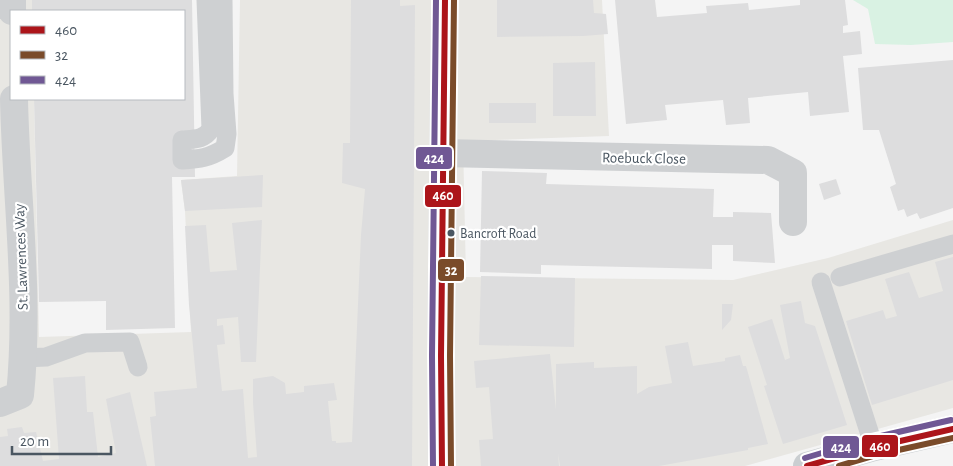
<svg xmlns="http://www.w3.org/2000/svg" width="953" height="466" viewBox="0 0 953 466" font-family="'Alegreya Sans',sans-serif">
  <rect width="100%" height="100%" fill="#f4f4f4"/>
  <path fill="#e8e7e3" d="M0,0H32V11H11V99H34L39,337L191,332L185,211L181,180L237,176L240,0H602L609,136L463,141L466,277L733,280L828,258L953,220V408L745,466H0Z"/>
  <path fill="#d9f2e3" d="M853,0H953V42L911,45L875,44L868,9Z"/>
  <g fill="#ddddde">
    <path d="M32,0H192L195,177H172L175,328L106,330V301L39,302L34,99H184V11H32Z"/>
    <path d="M351,0H400V6L415,5L412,466H155L150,417L156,416L154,392L197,388L189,305L185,226L206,225L210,272L237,270L232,223L262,220L256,362H241L238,317L217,319V326L223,325L225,344L217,345L222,391L243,389L248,458L257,457L253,403V379L273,376L285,383L286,394L304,392V386L334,383L337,400L328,401L332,441H336V443L352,442L361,235L365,189L342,183L343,143H350Z"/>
    <path d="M497,0H593L594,13L606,14L608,34L583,36L497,37Z"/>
    <path d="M615,0H655L657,17L707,13L706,6L748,3L749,10L800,5V0H845L848,25L843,26V33L860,31L862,54L843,56L849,112L810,116L808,92L748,98L750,123L726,125L723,100L665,105L667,120L626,124Z"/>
    <path d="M953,60V208L920,219L917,213L907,217L904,209L898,211L890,187L896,184L879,130H863L858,68Z"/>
    <path d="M595,62L596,116H553V63Z"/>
    <rect x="489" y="103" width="47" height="20"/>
    <path d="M482,171L547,173L546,184L714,189L713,217H733V212L771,213L775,263L733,261V245H712V269L541,265V274L480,272Z"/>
    <path d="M263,175L262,207L185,211L181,180Z"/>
    <path d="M836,179L841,194L824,200L819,184Z"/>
    <path d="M953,257V380L872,405L846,321L883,310L886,319L897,316L885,279L909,272L919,298L943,291L935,262Z"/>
    <path d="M481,276L575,278L574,347L479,345Z"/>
    <path d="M801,301L805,323L815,326L847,425L783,444L764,386L767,385L748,327L772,319L785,360L790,358L780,305Z"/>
    <path d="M722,304H733L731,320L722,330Z"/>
    <path d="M688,342L693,366L725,361V358L740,355L743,366H746L768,444L748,448V450L659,466H560L558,453L559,466H481L479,440L493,439L489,387L476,388L474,361L550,354L556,410V364L594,362V368L637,366V394L649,387L672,383L665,346Z"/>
    <path d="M85,376L87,412H93L98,457L116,453L106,399L130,392L147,466H0V437L8,436L7,429L22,427L24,433L36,432L43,461L59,459L53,378Z"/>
  </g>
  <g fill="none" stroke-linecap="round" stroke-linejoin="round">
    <g stroke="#ced0d2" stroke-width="19">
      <path d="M206,0L211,129C204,140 194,139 182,140V160C200,159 209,158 225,148L227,134L224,94L223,0"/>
      <path d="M840,277L953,244"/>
      <path d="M821,282L874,447"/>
      <path d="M24,358L46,357L85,343L130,342L138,367"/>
    </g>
    <g stroke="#ced0d2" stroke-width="28">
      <path d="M12,0V11"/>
      <path d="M443,153L768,160L793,173V222"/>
      <path d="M0,403L20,395C30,296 16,197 14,99"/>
    </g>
    <g stroke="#caced1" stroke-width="28">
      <path d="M442,466L441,356L445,0"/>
      <path d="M807,466L874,447L953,429"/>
    </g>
    <g stroke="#fff" stroke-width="10">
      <g id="bus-1">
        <path d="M442,466L441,356L445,0"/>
        <path d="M807,466L874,447L953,429"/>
      </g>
    </g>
    <g stroke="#fff" stroke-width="10">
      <g id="bus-2">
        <path d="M451,466L450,356L454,0"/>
        <path d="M839,466L876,455L953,438"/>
      </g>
    </g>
    <g stroke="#fff" stroke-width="10">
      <g id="bus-3">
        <path d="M805,458L872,438L951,420"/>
        <path d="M433,466L432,356L436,0"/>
      </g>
    </g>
    <use href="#bus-1" stroke="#ac151a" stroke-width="6"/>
    <use href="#bus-2" stroke="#7a4b2a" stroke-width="6"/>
    <use href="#bus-3" stroke="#705894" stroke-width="6"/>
  </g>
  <circle fill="#4a5661" stroke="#fff" stroke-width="2" cx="451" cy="233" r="4.5"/>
  <g text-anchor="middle" stroke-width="4.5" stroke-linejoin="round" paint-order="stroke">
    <g font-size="14" fill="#4a5661" stroke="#fff" text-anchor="start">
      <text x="460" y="238">Bancroft Road</text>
    </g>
    <g font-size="15" fill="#4a5661" stroke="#fff">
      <text transform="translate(644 158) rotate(1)" y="5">Roebuck Close</text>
      <text transform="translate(21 257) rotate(-92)" y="5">St. Lawrences Way</text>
    </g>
  </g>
  <g stroke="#fff" stroke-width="2">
    <rect x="415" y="146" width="38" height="24" rx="5" fill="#705894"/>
    <rect x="424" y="184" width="38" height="24" rx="5" fill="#ac151a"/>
    <rect x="437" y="258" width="28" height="24" rx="5" fill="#7a4b2a"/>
    <rect x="861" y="434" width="38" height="24" rx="5" fill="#ac151a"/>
    <rect x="822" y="435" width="38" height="24" rx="5" fill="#705894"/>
  </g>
  <g font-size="14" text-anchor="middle" font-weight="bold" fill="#fff">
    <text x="434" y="163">424</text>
    <text x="443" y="200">460</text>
    <text x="451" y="275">32</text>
    <text x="880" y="451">460</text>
    <text x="841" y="452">424</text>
  </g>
  <rect x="10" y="10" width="175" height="90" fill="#ffffff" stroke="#b7bbc0"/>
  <rect x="20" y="26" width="25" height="8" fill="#ac151a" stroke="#b7bbc0"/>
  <text x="55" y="35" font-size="15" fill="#4a5661">460</text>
  <rect x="20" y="51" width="25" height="8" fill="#7a4b2a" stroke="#b7bbc0"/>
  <text x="55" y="60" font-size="15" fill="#4a5661">32</text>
  <rect x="20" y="76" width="25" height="8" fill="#705894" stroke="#b7bbc0"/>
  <text x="55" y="85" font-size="15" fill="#4a5661">424</text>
  <path d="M12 446v8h99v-8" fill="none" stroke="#4a5661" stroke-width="2.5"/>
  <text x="20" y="446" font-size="15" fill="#4a5661" stroke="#ffffff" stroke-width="4" paint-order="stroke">20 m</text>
</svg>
